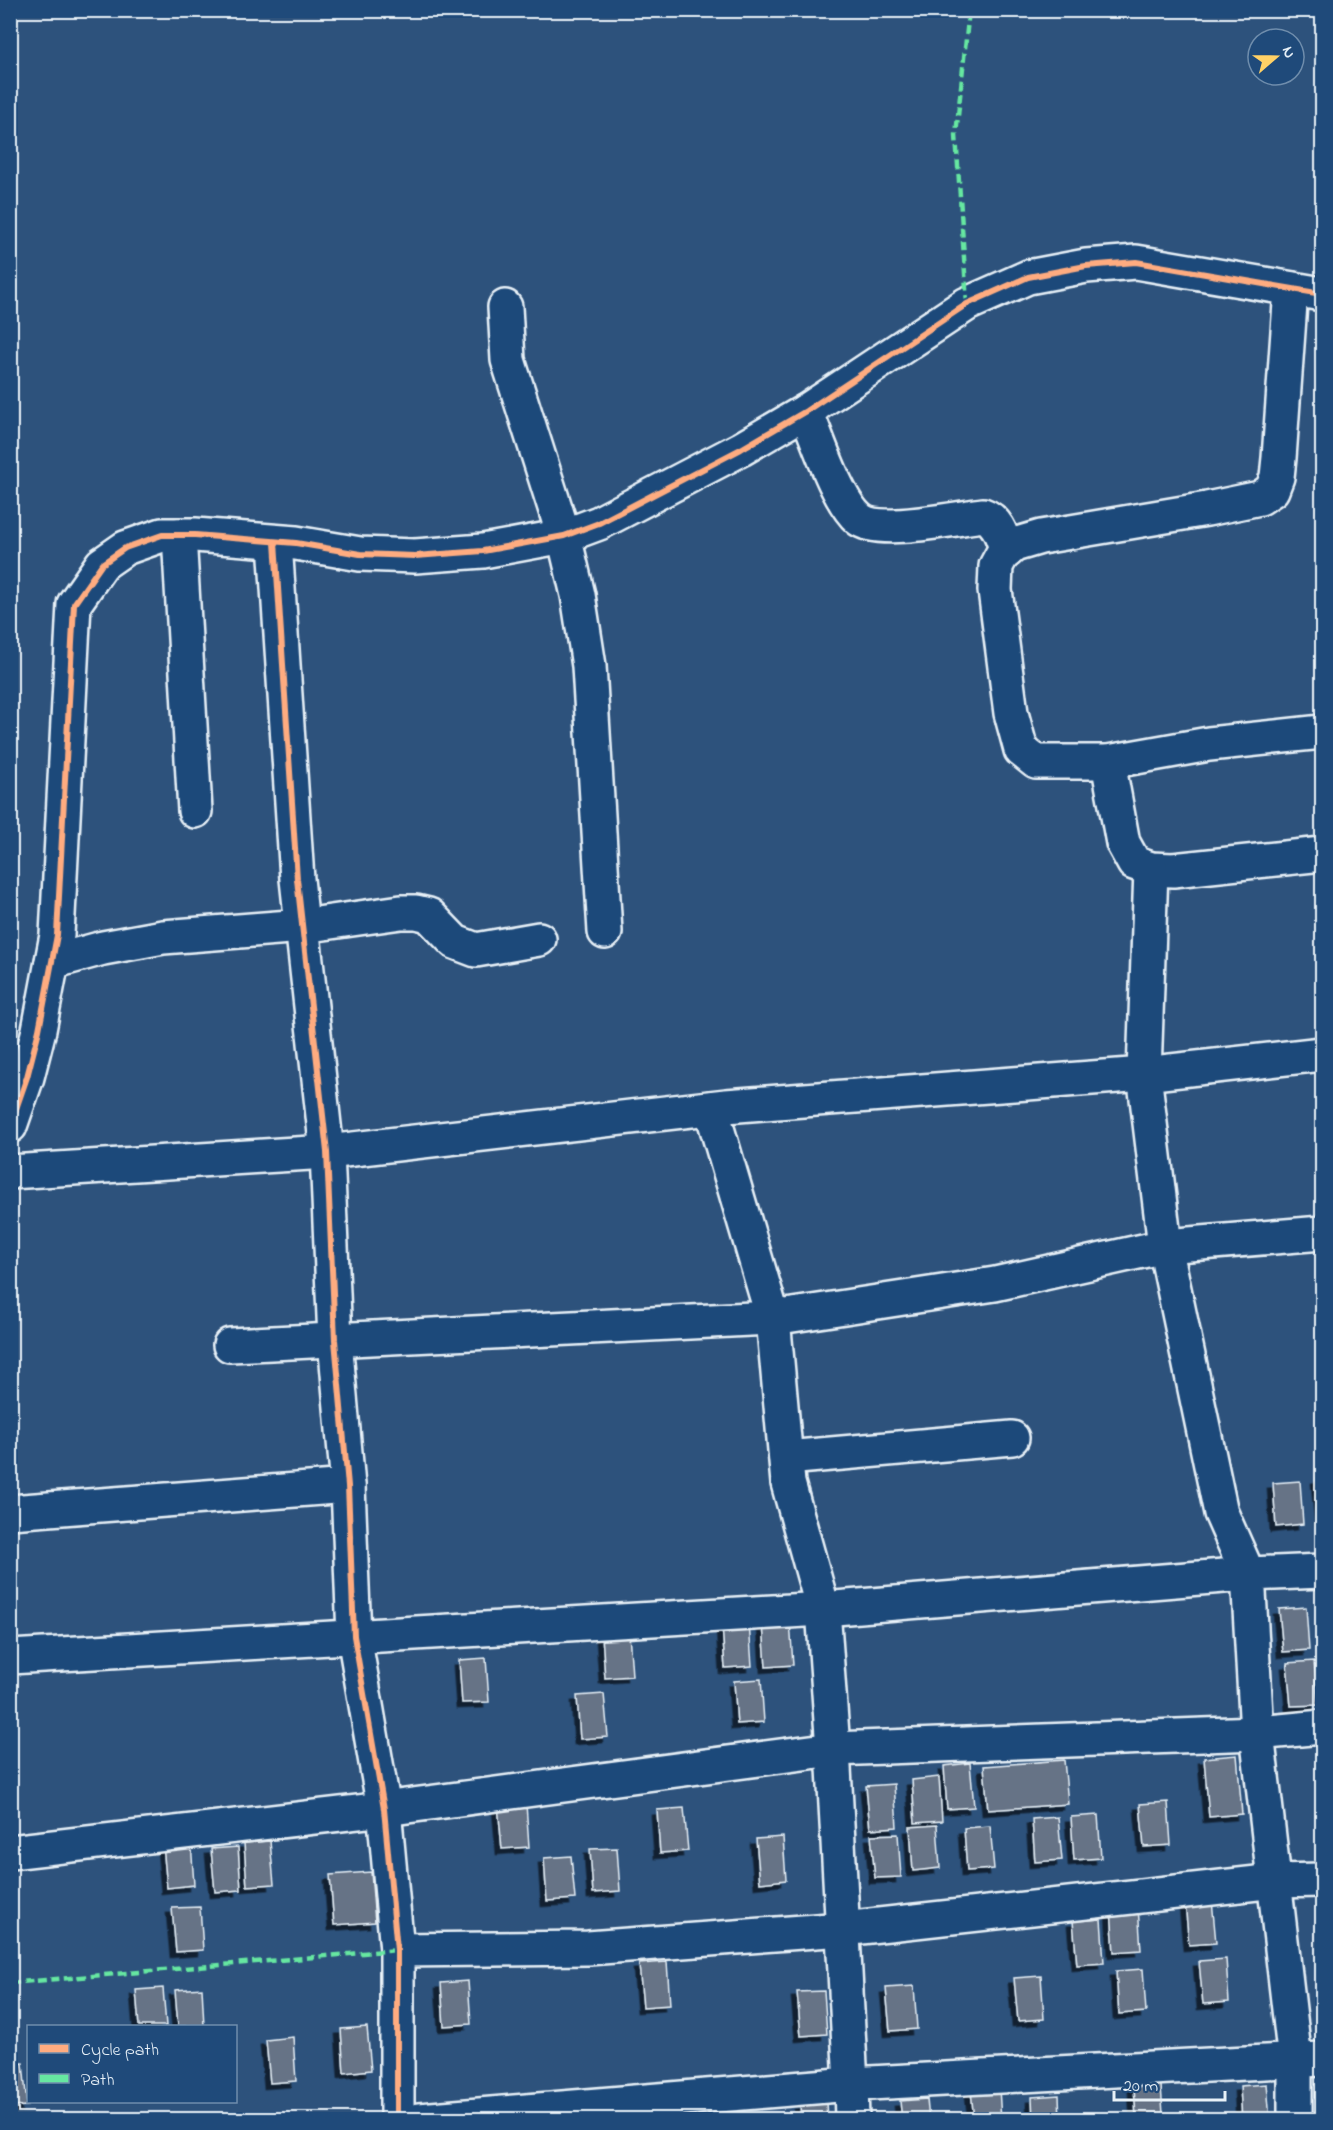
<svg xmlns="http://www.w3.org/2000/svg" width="1333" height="2130" viewBox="0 0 1333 2130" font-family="'Indie Flower',sans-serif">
  <defs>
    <filter id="shadow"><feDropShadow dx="-5.5" dy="5.5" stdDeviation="0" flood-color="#0009"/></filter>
  </defs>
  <rect width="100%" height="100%" fill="#2d527c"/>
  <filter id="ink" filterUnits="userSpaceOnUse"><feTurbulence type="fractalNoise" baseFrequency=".0167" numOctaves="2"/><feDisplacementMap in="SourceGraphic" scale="12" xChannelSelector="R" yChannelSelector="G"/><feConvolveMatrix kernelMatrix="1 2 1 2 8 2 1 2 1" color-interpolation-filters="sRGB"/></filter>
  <g filter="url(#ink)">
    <g fill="#667386" stroke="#e8f1f8" stroke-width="1.5" filter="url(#shadow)">
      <path d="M1322,1477V1521H1321L1317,1478Z"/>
      <path d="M1300,1481L1303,1524L1276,1527L1273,1483Z"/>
      <path d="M1306,1607L1309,1650L1283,1652L1279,1609Z"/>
      <path d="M790,1621L793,1665L766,1667L763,1623Z"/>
      <path d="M749,1623L752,1666L725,1668L722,1625Z"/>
      <path d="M629,1633L632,1676L605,1678L602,1635Z"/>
      <path d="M486,1658L489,1702L462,1703L459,1660Z"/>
      <path d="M1314,1661L1318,1705L1291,1706L1287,1663Z"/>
      <path d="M761,1679L764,1722L737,1724L734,1681Z"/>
      <path d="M604,1694L608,1737L580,1739L577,1696Z"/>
      <path d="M1237,1755L1242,1814L1209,1817L1204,1758Z"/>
      <path d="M1064,1760L1068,1804L988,1810L984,1766Z"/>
      <path d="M970,1763L974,1807L947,1809L944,1766Z"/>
      <path d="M939,1777L942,1821L915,1823L912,1780Z"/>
      <path d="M894,1784L897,1827L870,1829L866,1786Z"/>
      <path d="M1168,1802L1171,1845L1144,1847L1140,1804Z"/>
      <path d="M526,1804L529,1847L502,1849L498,1805Z"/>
      <path d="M684,1808L688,1851L660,1853L657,1810Z"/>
      <path d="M1098,1815L1101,1858L1074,1860L1071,1817Z"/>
      <path d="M1058,1817L1062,1860L1035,1862L1032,1819Z"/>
      <path d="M937,1825L940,1868L913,1871L910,1827Z"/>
      <path d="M990,1826L994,1869L967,1871L964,1828Z"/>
      <path d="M898,1834L901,1877L875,1878L871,1835Z"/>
      <path d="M783,1837L786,1880L760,1883L756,1839Z"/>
      <path d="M270,1841L274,1884L247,1886L244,1843Z"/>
      <path d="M191,1842L194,1885L167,1888L163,1845Z"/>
      <path d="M238,1847L241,1890L215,1892L211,1849Z"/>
      <path d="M617,1848L620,1891L593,1893L590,1849Z"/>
      <path d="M571,1856L575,1899L547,1901L544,1858Z"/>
      <path d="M371,1872L375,1922L334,1925L330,1875Z"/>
      <path d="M1212,1900L1216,1943L1189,1945L1185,1902Z"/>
      <path d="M200,1907L203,1950L176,1952L172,1908Z"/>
      <path d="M1138,1907L1141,1950L1114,1952L1111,1909Z"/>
      <path d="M1101,1919L1104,1963L1077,1965L1073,1921Z"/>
      <path d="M1226,1959L1229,2002L1203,2004L1199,1961Z"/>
      <path d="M667,1962L670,2005L643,2007L639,1964Z"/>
      <path d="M1143,1969L1146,2012L1119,2014L1116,1971Z"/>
      <path d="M1041,1976L1044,2019L1018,2021L1014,1978Z"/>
      <path d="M468,1981L471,2024L444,2026L441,1983Z"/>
      <path d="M914,1986L917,2029L890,2031L886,1988Z"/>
      <path d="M163,1988L166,2026H139L136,1990Z"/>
      <path d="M202,1988L204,2026H178L175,1990Z"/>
      <path d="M824,1991L827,2034L801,2036L797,1992Z"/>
      <path d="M367,2027L371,2070L344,2073L341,2029Z"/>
      <path d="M293,2037L296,2081L270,2083L266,2040Z"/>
      <path d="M23,2063L27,2106L10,2107V2064Z"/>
      <path d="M1160,2071L1163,2114L1136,2116L1133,2073Z"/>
      <path d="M1267,2084L1270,2120H1242L1240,2086Z"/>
      <path d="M999,2088L1001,2120H974L971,2091Z"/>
      <path d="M1059,2095L1060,2120H1033L1032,2097Z"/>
      <path d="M927,2099L929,2120H902L900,2101Z"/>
      <path d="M826,2102L827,2120H801L800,2104Z"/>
      <path d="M673,2110L674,2120H647V2111Z"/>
    </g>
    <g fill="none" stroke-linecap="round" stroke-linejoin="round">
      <g stroke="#e8f1f8" stroke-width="38">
        <g id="street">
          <path d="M1291,289L1279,458L1277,477L1272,490L1260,498L1207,509L1041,537L1014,545L1002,555L996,566L995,590L1011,713L1021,750L1036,762H1108L1209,744L1322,732"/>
          <path d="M505,307L508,360L564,536L578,595L589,666L605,932"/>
          <path d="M806,411C818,440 837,500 859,519C878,535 957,518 983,515C998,520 1002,537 1007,551"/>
          <path d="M179,535L195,811"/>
          <path d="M275,542L297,879L327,1152L335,1340L348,1486L354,1636L384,1809L397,1950V2120"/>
          <path d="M1108,762L1123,843L1134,863L1151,869L1173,870L1322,854"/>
          <path d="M1151,869L1144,1074L1165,1246L1221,1513L1248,1574L1257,1733L1295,2061V2120"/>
          <path d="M52,962L103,948L163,937L303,926L401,912H416L429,915L455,942L476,950L539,939"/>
          <path d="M711,1108L773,1318L788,1483L823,1609L833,1749L851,2084L852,2120"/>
          <path d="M10,1126L27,1077L39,1030L57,935L74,604L102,564L125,548L162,535H195L296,543L360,554L415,556L483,551L564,536L599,523L741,449L806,411L967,304L1028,277L1086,266L1136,262L1322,294"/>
          <path d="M10,1172L327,1152L726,1106L1144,1074L1322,1054"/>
          <path d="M230,1345L773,1318L995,1284L1165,1246L1322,1233"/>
          <path d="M786,1458L1012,1438"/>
          <path d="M10,1512L348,1486"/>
          <path d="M10,1657L823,1609L1248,1574L1322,1571"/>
          <path d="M10,1852L384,1809L833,1749L1257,1733L1322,1727"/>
          <path d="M397,1950L588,1948L843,1929L1275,1881L1322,1880"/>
          <path d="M419,2120L851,2084L1322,2059"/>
        </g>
      </g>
      <use href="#street" stroke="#1f4a7a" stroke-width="33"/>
      <g stroke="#66e7a1" stroke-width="4.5" stroke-dasharray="9 4.5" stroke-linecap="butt">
        <path d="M967,304L956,135L969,10"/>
        <path d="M10,1983L397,1950"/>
      </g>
      <g stroke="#1f4a7a" stroke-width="10">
        <g id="cycleway">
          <path d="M275,542L297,879L327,1152L335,1340L348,1486L354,1636L384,1809L397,1950V2120"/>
          <path d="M10,1126L27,1077L39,1030L57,935L74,604L102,564L125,548L162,535H195L296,543L360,554L415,556L483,551L564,536L599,523L741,449L806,411L967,304L1028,277L1086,266L1136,262L1322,294"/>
        </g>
      </g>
      <use href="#cycleway" stroke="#ffac80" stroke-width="6"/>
    </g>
  </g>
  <rect width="1333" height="2130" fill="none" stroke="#1f4a7a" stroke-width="36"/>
  <rect x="18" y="18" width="1297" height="2094" fill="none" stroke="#e8f1f8" stroke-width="2" filter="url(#ink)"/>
  <rect x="27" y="2025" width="210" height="78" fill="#1f4a7a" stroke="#6f8dac" stroke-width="1.5"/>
  <rect x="39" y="2044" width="30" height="9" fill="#ffac80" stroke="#6f8dac" stroke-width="1.5"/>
  <text x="81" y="2055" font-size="18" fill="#e8f1f8">Cycle path</text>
  <rect x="39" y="2074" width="30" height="9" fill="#66e7a1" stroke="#6f8dac" stroke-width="1.5"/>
  <text x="81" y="2085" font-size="18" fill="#e8f1f8">Path</text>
  <g transform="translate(1276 57) rotate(70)"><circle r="28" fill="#1f4a7a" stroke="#6f8dac" stroke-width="1.5"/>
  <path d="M0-4.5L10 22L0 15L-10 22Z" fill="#ffd166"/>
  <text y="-9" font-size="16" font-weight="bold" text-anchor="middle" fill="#e8f1f8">N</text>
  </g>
  <path d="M1114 2091v9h111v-9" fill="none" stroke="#e8f1f8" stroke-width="3"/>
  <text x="1123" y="2091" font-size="18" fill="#e8f1f8" stroke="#1f4a7a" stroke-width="4.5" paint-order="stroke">20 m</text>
</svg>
